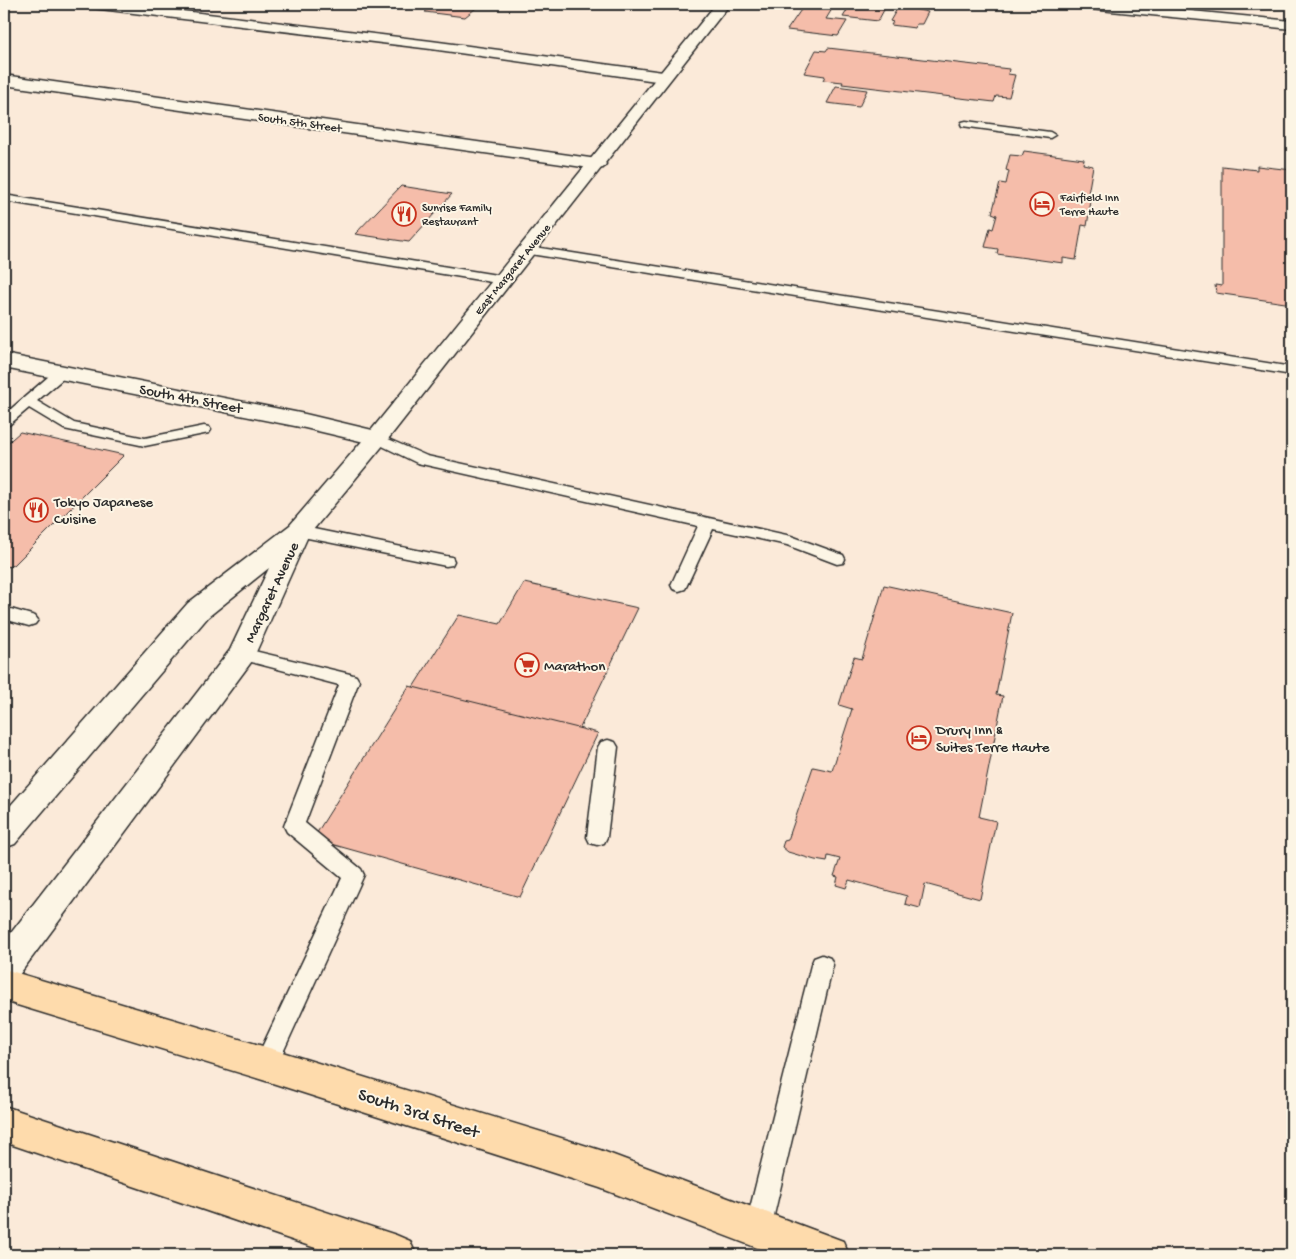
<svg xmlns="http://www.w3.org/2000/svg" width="1296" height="1259" viewBox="0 0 1296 1259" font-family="'Gochi Hand',sans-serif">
  <rect width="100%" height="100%" fill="#fbead9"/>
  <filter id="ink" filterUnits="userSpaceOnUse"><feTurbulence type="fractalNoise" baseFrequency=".02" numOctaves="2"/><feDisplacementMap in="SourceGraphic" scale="10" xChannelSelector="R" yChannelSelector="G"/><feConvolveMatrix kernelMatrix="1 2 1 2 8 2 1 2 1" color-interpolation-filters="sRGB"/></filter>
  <g filter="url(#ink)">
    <g fill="#f5bdaa" stroke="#2b2b2b">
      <path d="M429,4H481L465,17L425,12L432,6L427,5Z"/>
      <path d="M805,4H835L826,19L847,21L838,36L787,30Z"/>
      <path d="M851,4L885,8L878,21L843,17Z"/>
      <path d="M904,7L928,12L922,24H916L915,28L891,25L893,22L890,21L897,9H903Z"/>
      <path d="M828,48L1009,69L1008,74L1015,75L1009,97L996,96L994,102L842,84L843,82L823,80L825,76L804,73L816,50L826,51Z"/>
      <path d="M836,86L867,90L859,107L827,103Z"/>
      <path d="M1024,151L1084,159L1083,164L1093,166L1088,194L1092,195L1087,226L1082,225L1076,260L1063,258V263L997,254L998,249L985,247L990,228L993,229L997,215L992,213L1000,183L1006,184L1009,171L1006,170L1010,155L1022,156Z"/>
      <path d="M1222,166L1257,170V166L1292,170V304L1216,293L1215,285L1222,286Z"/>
      <path d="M401,186L452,194L409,242L355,234Z"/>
      <path d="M20,432L124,455L14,565L4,568V446Z"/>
      <path d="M524,583L638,608L577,734L410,692L459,615L500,624Z"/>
      <path d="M884,585L1012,613L996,695L1003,696L979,817L996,821L980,899L925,884L920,908L905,904L907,896L849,880L846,888L836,885L838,877L834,876L840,859L828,856L827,862L815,860L788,852L782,847L784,841L788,840L813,767L832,771L852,709L839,705L854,657L862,659Z"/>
      <path d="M409,686L598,733L520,897L313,839Z"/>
    </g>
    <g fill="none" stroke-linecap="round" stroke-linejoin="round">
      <g stroke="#2b2b2b" stroke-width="3">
        <g id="service">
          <path d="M966,121L1050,132L1055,135L1050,138L962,126L961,124L962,122Z"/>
          <path d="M4,195L503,276L509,280L503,284L4,201Z"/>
          <path d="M528,246L1292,367V375L524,253L522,250Z"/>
          <path d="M61,369L68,373L66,376L37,401L74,423L145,438L204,426L209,427L211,430L209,433L204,434L145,446L64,429L29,408L9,425L4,426V415L56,370Z"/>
          <path d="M377,434L427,456L791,536L843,555L845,559L843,563L837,564L787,545L713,529L687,585L685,589L679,591L673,589L671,585L698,526L417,463L372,441L370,438L372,435Z"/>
          <path d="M299,526L446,556L452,557L454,561L452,565L446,566L293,535L291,531L293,527Z"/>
          <path d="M4,607L35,616L38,620L35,624L29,626L4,619Z"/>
          <path d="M242,648L350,674L356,676L359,681L305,823L361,869L364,875L274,1072L266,1075L258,1072L254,1064L342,878L287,832L284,826L339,685L236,658L233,654L236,650Z"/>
          <path d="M608,740L615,742L618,747L607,837L604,843L597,845L590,843L587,837L598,747L601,742Z"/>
          <path d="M822,955L830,958L833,965L771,1228L767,1237L758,1241L749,1237L745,1228L811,965L814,958Z"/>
        </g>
      </g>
      <g stroke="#2b2b2b" stroke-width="3">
        <g id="minor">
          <path d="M85,4H125L431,41L663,72L669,74L671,77L669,80L663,82L431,49L92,8Z"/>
          <path d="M1073,4H1120L1292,21V29L1080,8Z"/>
          <path d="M4,75L597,159L603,160L606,164L603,168L597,169L4,85Z"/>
          <path d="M4,354L305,414L385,433L389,438L385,443L377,445L305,428L4,368Z"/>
        </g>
      </g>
      <g stroke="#2b2b2b" stroke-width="3">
        <path id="secondary" d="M716,4H730L385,443L308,536L252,661L16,979L4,983V942L230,650L269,568L208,617L15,844L4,848V813L188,603L290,525L369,433Z"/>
      </g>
      <g stroke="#2b2b2b" stroke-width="3">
        <g id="trunk">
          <path d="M4,969L266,1047L600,1150L843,1241L849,1255H776L600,1188L266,1081L4,1001Z"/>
          <path d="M4,1106L396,1235L410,1241L416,1255H336L4,1142Z"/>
        </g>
      </g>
      <use href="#service" fill="#fcf5e5" fill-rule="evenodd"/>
      <use href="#minor" fill="#fcf5e5" fill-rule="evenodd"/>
      <use href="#secondary" fill="#fcf5e5" fill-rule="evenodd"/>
      <use href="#trunk" fill="#fedbac" fill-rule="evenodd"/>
    </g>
  </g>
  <defs>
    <g id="hotel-ring" transform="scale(1.25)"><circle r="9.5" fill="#fcf5e5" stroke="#c8321e" stroke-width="1.5"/><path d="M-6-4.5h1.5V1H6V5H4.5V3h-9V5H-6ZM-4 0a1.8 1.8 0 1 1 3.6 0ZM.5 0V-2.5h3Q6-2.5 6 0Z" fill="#c8321e"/></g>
    <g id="restaurant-ring" transform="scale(1.25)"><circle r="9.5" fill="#fcf5e5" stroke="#c8321e" stroke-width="1.5"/><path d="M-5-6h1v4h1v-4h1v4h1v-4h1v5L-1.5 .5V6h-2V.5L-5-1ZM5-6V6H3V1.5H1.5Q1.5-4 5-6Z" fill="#c8321e"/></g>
    <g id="supermarket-ring" transform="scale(1.25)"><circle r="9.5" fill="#fcf5e5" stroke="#c8321e" stroke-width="1.5"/><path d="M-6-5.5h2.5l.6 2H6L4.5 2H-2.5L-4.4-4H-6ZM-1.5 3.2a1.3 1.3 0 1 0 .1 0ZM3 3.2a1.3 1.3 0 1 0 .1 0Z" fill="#c8321e"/></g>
  </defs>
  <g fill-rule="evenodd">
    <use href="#hotel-ring" x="1042" y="204"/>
    <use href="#restaurant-ring" x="404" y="214"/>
    <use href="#restaurant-ring" x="36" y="510"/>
    <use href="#supermarket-ring" x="527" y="665"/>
    <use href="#hotel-ring" x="919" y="738"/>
  </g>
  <g text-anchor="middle" stroke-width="4" stroke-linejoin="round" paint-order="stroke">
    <g font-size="12" fill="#2b2b2b" stroke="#fcf5e5">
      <text transform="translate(300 122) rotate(8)" y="4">South 5th Street</text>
      <text transform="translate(512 269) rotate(-51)" y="4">East Margaret Avenue</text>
    </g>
    <g font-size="12" fill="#2b2b2b" stroke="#fcf5e5" text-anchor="start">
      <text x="1060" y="201">Fairfield Inn<tspan x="1060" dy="14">Terre Haute</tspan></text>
      <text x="422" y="211">Sunrise Family<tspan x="422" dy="14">Restaurant</tspan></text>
    </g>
    <g font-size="15" fill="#2b2b2b" stroke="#fcf5e5">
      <text transform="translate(191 398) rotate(11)" y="5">South 4th Street</text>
      <text transform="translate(271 592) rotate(-65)" y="5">Margaret Avenue</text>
    </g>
    <g font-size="15" fill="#2b2b2b" stroke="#fcf5e5" text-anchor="start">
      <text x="54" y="506">Tokyo Japanese<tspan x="54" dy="17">Cuisine</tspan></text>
      <text x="544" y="670">Marathon</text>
      <text x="936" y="734">Drury Inn &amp;<tspan x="936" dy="17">Suites Terre Haute</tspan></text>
    </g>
    <g font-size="18" fill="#2b2b2b" stroke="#fcf5e5">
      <text transform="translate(419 1112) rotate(18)" y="6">South 3rd Street</text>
    </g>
  </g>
  <rect width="1296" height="1259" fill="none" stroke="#fcf5e5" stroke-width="20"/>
  <rect x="10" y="10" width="1276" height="1239" fill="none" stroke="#2b2b2b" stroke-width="2" filter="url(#ink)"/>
</svg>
